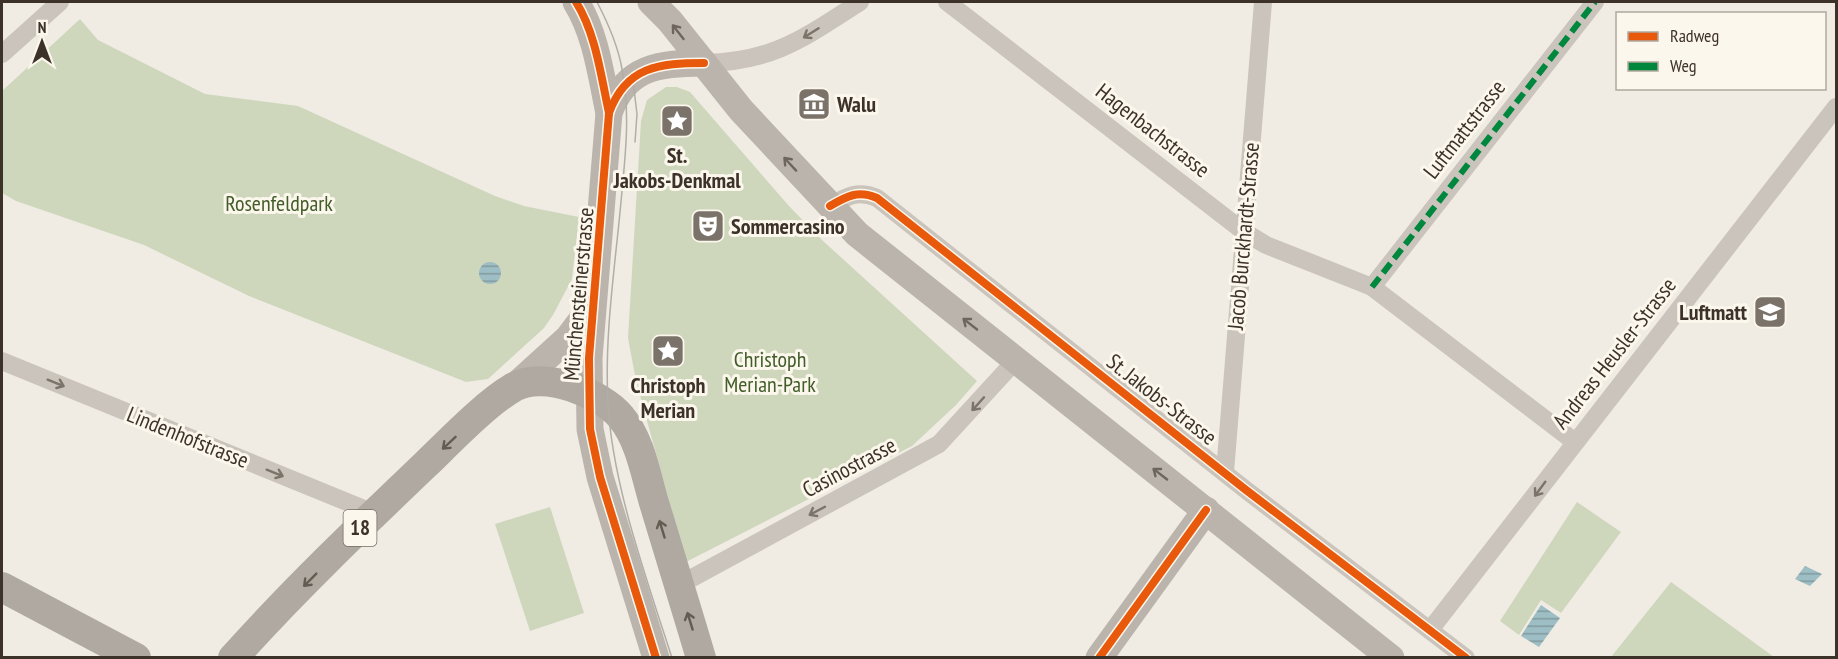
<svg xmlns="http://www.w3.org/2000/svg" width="1838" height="659" viewBox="0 0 1838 659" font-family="'PT Sans Narrow',sans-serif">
  <defs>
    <pattern id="water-rules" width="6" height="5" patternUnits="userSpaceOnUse" patternTransform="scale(1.5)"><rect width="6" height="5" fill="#9dbec4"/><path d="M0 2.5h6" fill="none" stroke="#819b9f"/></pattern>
  </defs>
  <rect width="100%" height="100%" fill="#f0ece4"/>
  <g fill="#ced7bc">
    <path d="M80,19L98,40L205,94L298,106L495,196L524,206L579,217L572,279L553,315L544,328L488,379L466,382L249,296L144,245L16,201L2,193V91Z"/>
    <path d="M666,87H677L690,92L789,206L822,240L977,381L956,405L912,446L686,562L636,381L628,338L641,121L647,100Z"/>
    <path d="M1577,502L1621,532L1561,613L1541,600L1519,635L1500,621Z"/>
    <path d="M550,507L584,613L530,631L495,524Z"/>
    <path d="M1671,582L1774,657H1611Z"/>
  </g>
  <g fill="url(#water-rules)">
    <circle cx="490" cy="273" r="11"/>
    <path d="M1805,566L1822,574L1810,586L1795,579Z"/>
    <path d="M1541,605L1560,618L1539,647L1521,636Z"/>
  </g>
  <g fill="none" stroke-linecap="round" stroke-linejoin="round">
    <g stroke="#cac4bc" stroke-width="18">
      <path d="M947,2L1243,231L1266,245L1372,287L1575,442"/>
      <path d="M2,54L60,2"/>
      <path d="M704,63C773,62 804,38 860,2"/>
      <path d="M830,206C847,196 858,190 877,198L1246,490L1466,658"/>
      <path d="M1372,287L1595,2"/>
      <path d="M2,361L374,513"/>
      <path d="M1225,472L1263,2"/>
      <path d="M679,585L939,444L1016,360"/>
      <path d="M1430,630L1836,107"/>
    </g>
    <g stroke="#bab4ad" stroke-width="27">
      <path d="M576,2C596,34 601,76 609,113"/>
      <path d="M651,2L670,21L741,110L857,234L1391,658"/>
      <path d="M515,386L568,338L592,306"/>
      <path d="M656,658L600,477L590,429L589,358L609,113C626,66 660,63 704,63"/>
      <path d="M1099,658L1206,510"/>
    </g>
    <g stroke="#afa9a1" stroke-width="30">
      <path d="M2,587L136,658"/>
      <path d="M233,658C294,590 360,527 425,465C450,441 485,404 514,387C544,370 601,393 621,417C641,441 646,477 655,506C670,556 686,607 701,658"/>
    </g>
    <g stroke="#b1ada7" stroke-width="1.5">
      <path d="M597,2C608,23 618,46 622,69C630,110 626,150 622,191C616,261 604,333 608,403C612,484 647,580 672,658"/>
      <path d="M632,73L637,114L635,142"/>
    </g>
    <path stroke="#00873e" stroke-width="6" stroke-dasharray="12 6" stroke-linecap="butt" d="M1372,287L1595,2"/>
    <g stroke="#fcf7ec" stroke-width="11">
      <g id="cycleway">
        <path d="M576,2C596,34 601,76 609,113"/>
        <path d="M830,206C847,196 858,190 877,198L1246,490L1466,658"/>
        <path d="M656,658L600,477L590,429L589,358L609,113C626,66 660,63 704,63"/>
        <path d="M1099,658L1206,510"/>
      </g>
    </g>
    <use href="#cycleway" stroke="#e8590c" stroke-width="8"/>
  </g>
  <defs><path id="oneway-shaft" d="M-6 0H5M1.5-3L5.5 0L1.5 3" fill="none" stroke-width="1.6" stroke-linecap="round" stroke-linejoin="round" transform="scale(1.5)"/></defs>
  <g stroke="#6e665e">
    <use href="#oneway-shaft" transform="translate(678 32) rotate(-128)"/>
    <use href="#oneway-shaft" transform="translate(790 164) rotate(-133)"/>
    <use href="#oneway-shaft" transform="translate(970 324) rotate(-142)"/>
    <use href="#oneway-shaft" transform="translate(1160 474) rotate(-142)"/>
  </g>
  <g stroke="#7c746b">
    <use href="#oneway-shaft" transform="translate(811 33) rotate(148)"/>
    <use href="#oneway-shaft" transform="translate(56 383) rotate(22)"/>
    <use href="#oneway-shaft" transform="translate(978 404) rotate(132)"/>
    <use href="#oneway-shaft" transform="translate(275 473) rotate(22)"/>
    <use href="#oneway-shaft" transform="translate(1540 489) rotate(126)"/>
    <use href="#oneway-shaft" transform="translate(817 511) rotate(152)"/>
  </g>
  <g stroke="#645c53">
    <use href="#oneway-shaft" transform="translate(449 443) rotate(137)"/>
    <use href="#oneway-shaft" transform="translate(662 529) rotate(-107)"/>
    <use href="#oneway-shaft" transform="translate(310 580) rotate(135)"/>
    <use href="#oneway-shaft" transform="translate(690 621) rotate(-107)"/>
  </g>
  <defs>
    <g id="museum-square" transform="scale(1.725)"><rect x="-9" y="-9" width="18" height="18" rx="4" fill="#7b736a" stroke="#fcf7ec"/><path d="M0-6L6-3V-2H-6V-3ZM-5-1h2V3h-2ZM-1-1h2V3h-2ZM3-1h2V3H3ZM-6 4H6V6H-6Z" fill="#fff"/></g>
    <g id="sight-square" transform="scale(1.725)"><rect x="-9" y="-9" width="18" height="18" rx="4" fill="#7b736a" stroke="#fcf7ec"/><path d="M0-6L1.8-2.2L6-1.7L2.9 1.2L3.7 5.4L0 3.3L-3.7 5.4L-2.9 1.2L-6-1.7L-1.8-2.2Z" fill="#fff"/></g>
    <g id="theatre-square" transform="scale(1.725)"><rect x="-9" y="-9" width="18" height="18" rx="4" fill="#7b736a" stroke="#fcf7ec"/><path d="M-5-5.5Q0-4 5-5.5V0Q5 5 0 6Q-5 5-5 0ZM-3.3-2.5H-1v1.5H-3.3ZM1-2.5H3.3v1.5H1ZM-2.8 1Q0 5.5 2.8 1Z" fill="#fff"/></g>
    <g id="school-square" transform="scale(1.725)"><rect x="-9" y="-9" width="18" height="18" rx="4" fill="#7b736a" stroke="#fcf7ec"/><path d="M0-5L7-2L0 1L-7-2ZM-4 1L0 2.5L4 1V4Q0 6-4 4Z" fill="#fff"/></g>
  </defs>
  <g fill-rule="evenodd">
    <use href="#museum-square" x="814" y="104"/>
    <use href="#sight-square" x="677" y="121"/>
    <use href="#theatre-square" x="708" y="226"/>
    <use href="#school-square" x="1770" y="312"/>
    <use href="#sight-square" x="668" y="351"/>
  </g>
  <g text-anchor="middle" stroke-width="6" stroke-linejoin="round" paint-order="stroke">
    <rect fill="#fcf7ec" stroke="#766d64" stroke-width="1.5" x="343.5" y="510" width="33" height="36" rx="4.5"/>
    <g font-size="21" font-weight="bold" fill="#3c3229">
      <text x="360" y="535">18</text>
    </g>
    <g font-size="22" font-weight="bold" fill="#3c3229" stroke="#fcf7ec" text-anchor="start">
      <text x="837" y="112">Walu</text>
      <text x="677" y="163" text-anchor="middle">St.<tspan x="677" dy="25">Jakobs-Denkmal</tspan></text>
      <text x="731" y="234">Sommercasino</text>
      <text x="1747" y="320" text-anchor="end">Luftmatt</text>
      <text x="668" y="393" text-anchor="middle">Christoph<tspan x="668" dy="25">Merian</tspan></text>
    </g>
    <g font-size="22" fill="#3c3229" stroke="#fcf7ec">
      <text transform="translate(1464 129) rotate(-52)" y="8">Luftmattstrasse</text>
      <text transform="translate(1153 130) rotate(38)" y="8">Hagenbachstrasse</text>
      <text transform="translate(1243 236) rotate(-85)" y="8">Jacob Burckhardt-Strasse</text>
      <text transform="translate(578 294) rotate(-85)" y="8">Münchensteinerstrasse</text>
      <text transform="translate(1614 353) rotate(-52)" y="8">Andreas Heusler-Strasse</text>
      <text transform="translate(1162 399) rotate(38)" y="8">St. Jakobs-Strasse</text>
      <text transform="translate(188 437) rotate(22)" y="8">Lindenhofstrasse</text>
      <text transform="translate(849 467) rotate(-28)" y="8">Casinostrasse</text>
    </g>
    <g font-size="22" fill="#425d2a" stroke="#fcf7ec">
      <text x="279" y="211">Rosenfeldpark</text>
      <text x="770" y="367">Christoph<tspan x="770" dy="25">Merian-Park</tspan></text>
    </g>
  </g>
  <rect width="1838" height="659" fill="none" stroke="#3c3229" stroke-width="6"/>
  <rect x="1616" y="12" width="210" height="78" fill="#fcf7ec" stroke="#afa89e" stroke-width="1.5"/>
  <rect x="1628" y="32" width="30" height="9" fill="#e8590c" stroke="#afa89e" stroke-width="1.5"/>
  <text x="1670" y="42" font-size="18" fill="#3c3229">Radweg</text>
  <rect x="1628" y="62" width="30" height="9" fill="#00873e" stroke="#afa89e" stroke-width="1.5"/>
  <text x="1670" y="72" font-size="18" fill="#3c3229">Weg</text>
  <g transform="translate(42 42)" stroke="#fcf7ec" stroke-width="4.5" paint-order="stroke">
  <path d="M0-4.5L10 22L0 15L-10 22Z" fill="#3c3229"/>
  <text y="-9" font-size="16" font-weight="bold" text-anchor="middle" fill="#3c3229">N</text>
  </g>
</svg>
